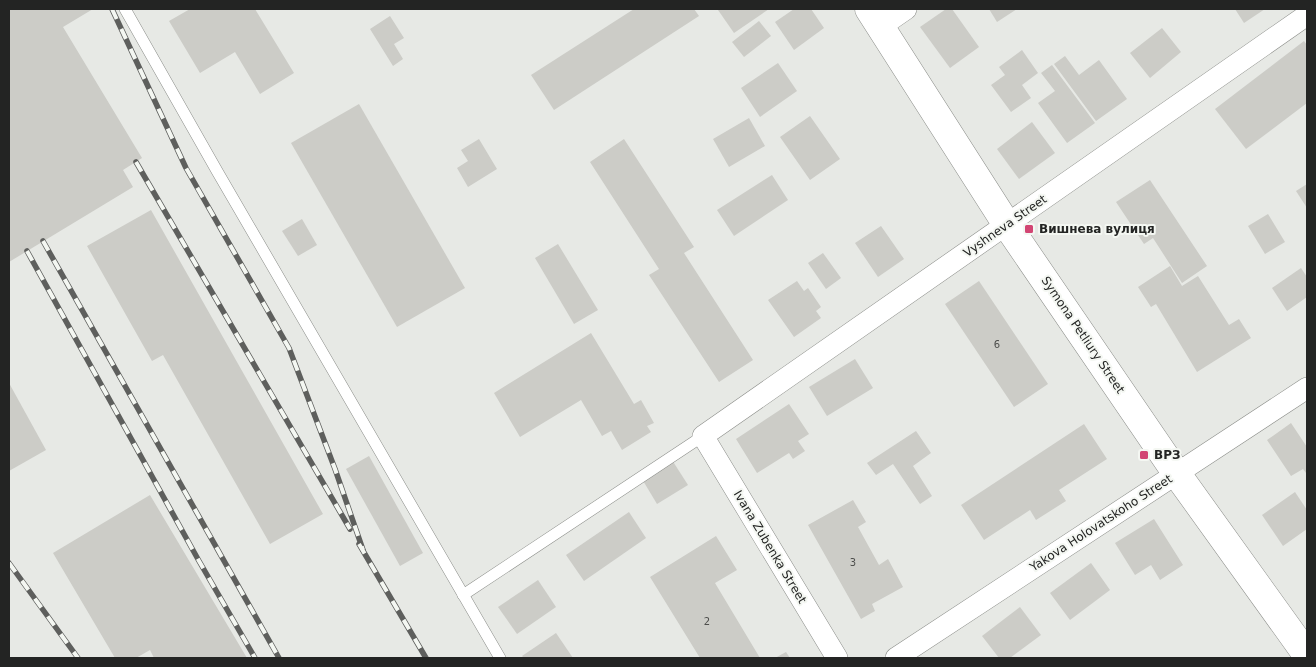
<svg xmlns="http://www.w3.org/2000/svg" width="1316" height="667" viewBox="0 0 1316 667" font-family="'DejaVu Sans',sans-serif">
  <rect width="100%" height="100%" fill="#e7e9e5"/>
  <g fill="#ccccc7">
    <path d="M9,9H93L63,27L142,158L123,170L133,187L9,262Z"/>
    <path d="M190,9H255L294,73L260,94L235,52L200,73L169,21Z"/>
    <path d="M634,9H694L699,16L554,110L531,75Z"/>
    <path d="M719,9H769L734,33L718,10Z"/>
    <path d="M794,9H811L824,28L794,50L775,22Z"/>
    <path d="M946,9H952L979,47L950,68L920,27Z"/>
    <path d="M989,9H1017L997,22Z"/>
    <path d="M1235,9H1265L1244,23Z"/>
    <path d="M390,16L404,38L394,44L403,59L393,66L370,29Z"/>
    <path d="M759,21L771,36L744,57L732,42Z"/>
    <path d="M1162,28L1181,52L1150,78L1130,53Z"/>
    <path d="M1304,41L1307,45V103L1246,149L1215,109Z"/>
    <path d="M1022,50L1038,73L1022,85L1031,98L1011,112L991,85L1005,75L999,67Z"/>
    <path d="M1065,56L1079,75L1099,60L1127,99L1096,121L1054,64Z"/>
    <path d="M778,63L797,91L760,117L741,88Z"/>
    <path d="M1052,65L1095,123L1067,143L1038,103L1055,91L1041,73Z"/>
    <path d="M359,104L465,288L397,327L291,143Z"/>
    <path d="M810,116L840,159L810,180L780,137Z"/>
    <path d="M749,118L765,146L729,167L713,139Z"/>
    <path d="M1032,122L1055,153L1019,179L997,149Z"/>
    <path d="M479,139L497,169L468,187L457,168L468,161L461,150Z"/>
    <path d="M624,139L694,247L684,253L753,360L719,382L649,275L659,269L590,162Z"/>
    <path d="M772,175L788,200L734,236L717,210Z"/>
    <path d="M1150,180L1207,266L1182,283L1153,238L1144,244L1116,202Z"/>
    <path d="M1307,184V208L1296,191Z"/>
    <path d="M151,210L323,514L270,544L163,355L152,361L87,246Z"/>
    <path d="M1268,214L1285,242L1265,254L1248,226Z"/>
    <path d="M302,219L317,245L298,256L282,231Z"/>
    <path d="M881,226L904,259L878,277L855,243Z"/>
    <path d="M558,244L598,310L574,324L535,258Z"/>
    <path d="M823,253L841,278L826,289L808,263Z"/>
    <path d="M1170,266L1182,286L1198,276L1229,325L1239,319L1251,338L1197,372L1156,304L1151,307L1138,287Z"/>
    <path d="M1301,268L1307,277V297L1287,311L1272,288Z"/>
    <path d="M797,281L804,291L808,288L821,307L816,311L821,318L794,337L768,300Z"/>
    <path d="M979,281L1048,384L1014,407L945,304Z"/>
    <path d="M591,333L634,404L641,400L654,423L647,426L651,432L622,450L611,431L602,436L581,400L520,437L494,393Z"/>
    <path d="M855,359L873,388L827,416L809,387Z"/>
    <path d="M9,383L46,450L9,471Z"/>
    <path d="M789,404L809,434L798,441L805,451L793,459L789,453L757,473L736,439Z"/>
    <path d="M1291,423L1307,447V473H1306L1303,469L1291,476L1267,440Z"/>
    <path d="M1084,424L1107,459L1059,490L1066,501L1036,520L1030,510L984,540L961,505Z"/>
    <path d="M916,431L931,453L913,466L932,496L920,504L893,464L876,475L867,463Z"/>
    <path d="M369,456L423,553L400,566L346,469Z"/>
    <path d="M672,460L688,485L657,504L642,479Z"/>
    <path d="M1295,492L1307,510V529L1283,546L1262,515Z"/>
    <path d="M150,495L247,658H154L150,650L136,658H115L53,553Z"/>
    <path d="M853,500L866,522L858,527L879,565L888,559L903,587L872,604L875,611L861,619L808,525Z"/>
    <path d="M629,512L646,538L584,581L566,555Z"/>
    <path d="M1154,519L1183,565L1160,580L1151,565L1135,575L1115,543Z"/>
    <path d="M716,536L737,570L715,583L760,658H700L650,577Z"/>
    <path d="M1091,563L1110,590L1070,620L1050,593Z"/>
    <path d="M538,580L556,607L517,634L498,607Z"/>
    <path d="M1020,607L1041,635L1010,658H999L982,636Z"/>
    <path d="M556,633L573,658H524L522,656Z"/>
    <path d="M786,652L790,658H775Z"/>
  </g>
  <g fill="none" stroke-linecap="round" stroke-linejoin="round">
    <g stroke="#8b8d89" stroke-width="12">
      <g id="lane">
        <path d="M125,9L217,171L500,658"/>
        <path d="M463,595L703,436"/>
      </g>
    </g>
    <g stroke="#8b8d89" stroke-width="22">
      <g id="street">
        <path d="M880,27L906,9"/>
        <path d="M837,658L703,436L1307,15"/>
        <path d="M896,658L1307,388"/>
      </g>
    </g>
    <g stroke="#8b8d89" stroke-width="29">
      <path id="secondary" d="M869,9L1007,225L1177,474L1307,655"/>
    </g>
    <use href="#lane" stroke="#fff" stroke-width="11"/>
    <use href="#street" stroke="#fff" stroke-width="21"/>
    <use href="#secondary" stroke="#fff" stroke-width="28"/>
    <g stroke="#5e5f5d" stroke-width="5.5">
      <g id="rail">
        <path d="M112,9L186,168L289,348L335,469L363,550"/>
        <path d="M136,162L350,529"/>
        <path d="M43,241L279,658"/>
        <path d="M27,251L199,561L255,658"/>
        <path d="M359,544L426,658"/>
        <path d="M9,563L78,658"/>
      </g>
    </g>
    <use href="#rail" stroke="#f4f7f2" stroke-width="4" stroke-dasharray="11" stroke-linecap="butt"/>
  </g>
  <g fill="#d24573" stroke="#f4f7f2" stroke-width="2">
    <rect x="1024" y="224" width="10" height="10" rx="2.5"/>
    <rect x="1139" y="450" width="10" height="10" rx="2.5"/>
  </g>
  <g text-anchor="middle" stroke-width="4" stroke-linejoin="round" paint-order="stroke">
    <g font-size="10" fill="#4d4e4c">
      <text x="997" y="348">6</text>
      <text x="853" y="566">3</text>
      <text x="707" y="625">2</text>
    </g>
    <g font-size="12" fill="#232423" stroke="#f4f7f2">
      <text transform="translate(1005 226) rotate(-35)" y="4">Vyshneva Street</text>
      <text transform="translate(1083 335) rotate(56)" y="4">Symona Petliury Street</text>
      <text transform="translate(1101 523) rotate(-33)" y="4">Yakova Holovatskoho Street</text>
      <text transform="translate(770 547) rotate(59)" y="4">Ivana Zubenka Street</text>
    </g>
    <g font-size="12" font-weight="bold" fill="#232423" stroke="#f4f7f2" text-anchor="start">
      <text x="1039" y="233">Вишнева вулиця</text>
      <text x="1154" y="459">ВРЗ</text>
    </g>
  </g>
  <rect width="1316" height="667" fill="none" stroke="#232423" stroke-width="20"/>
</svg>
